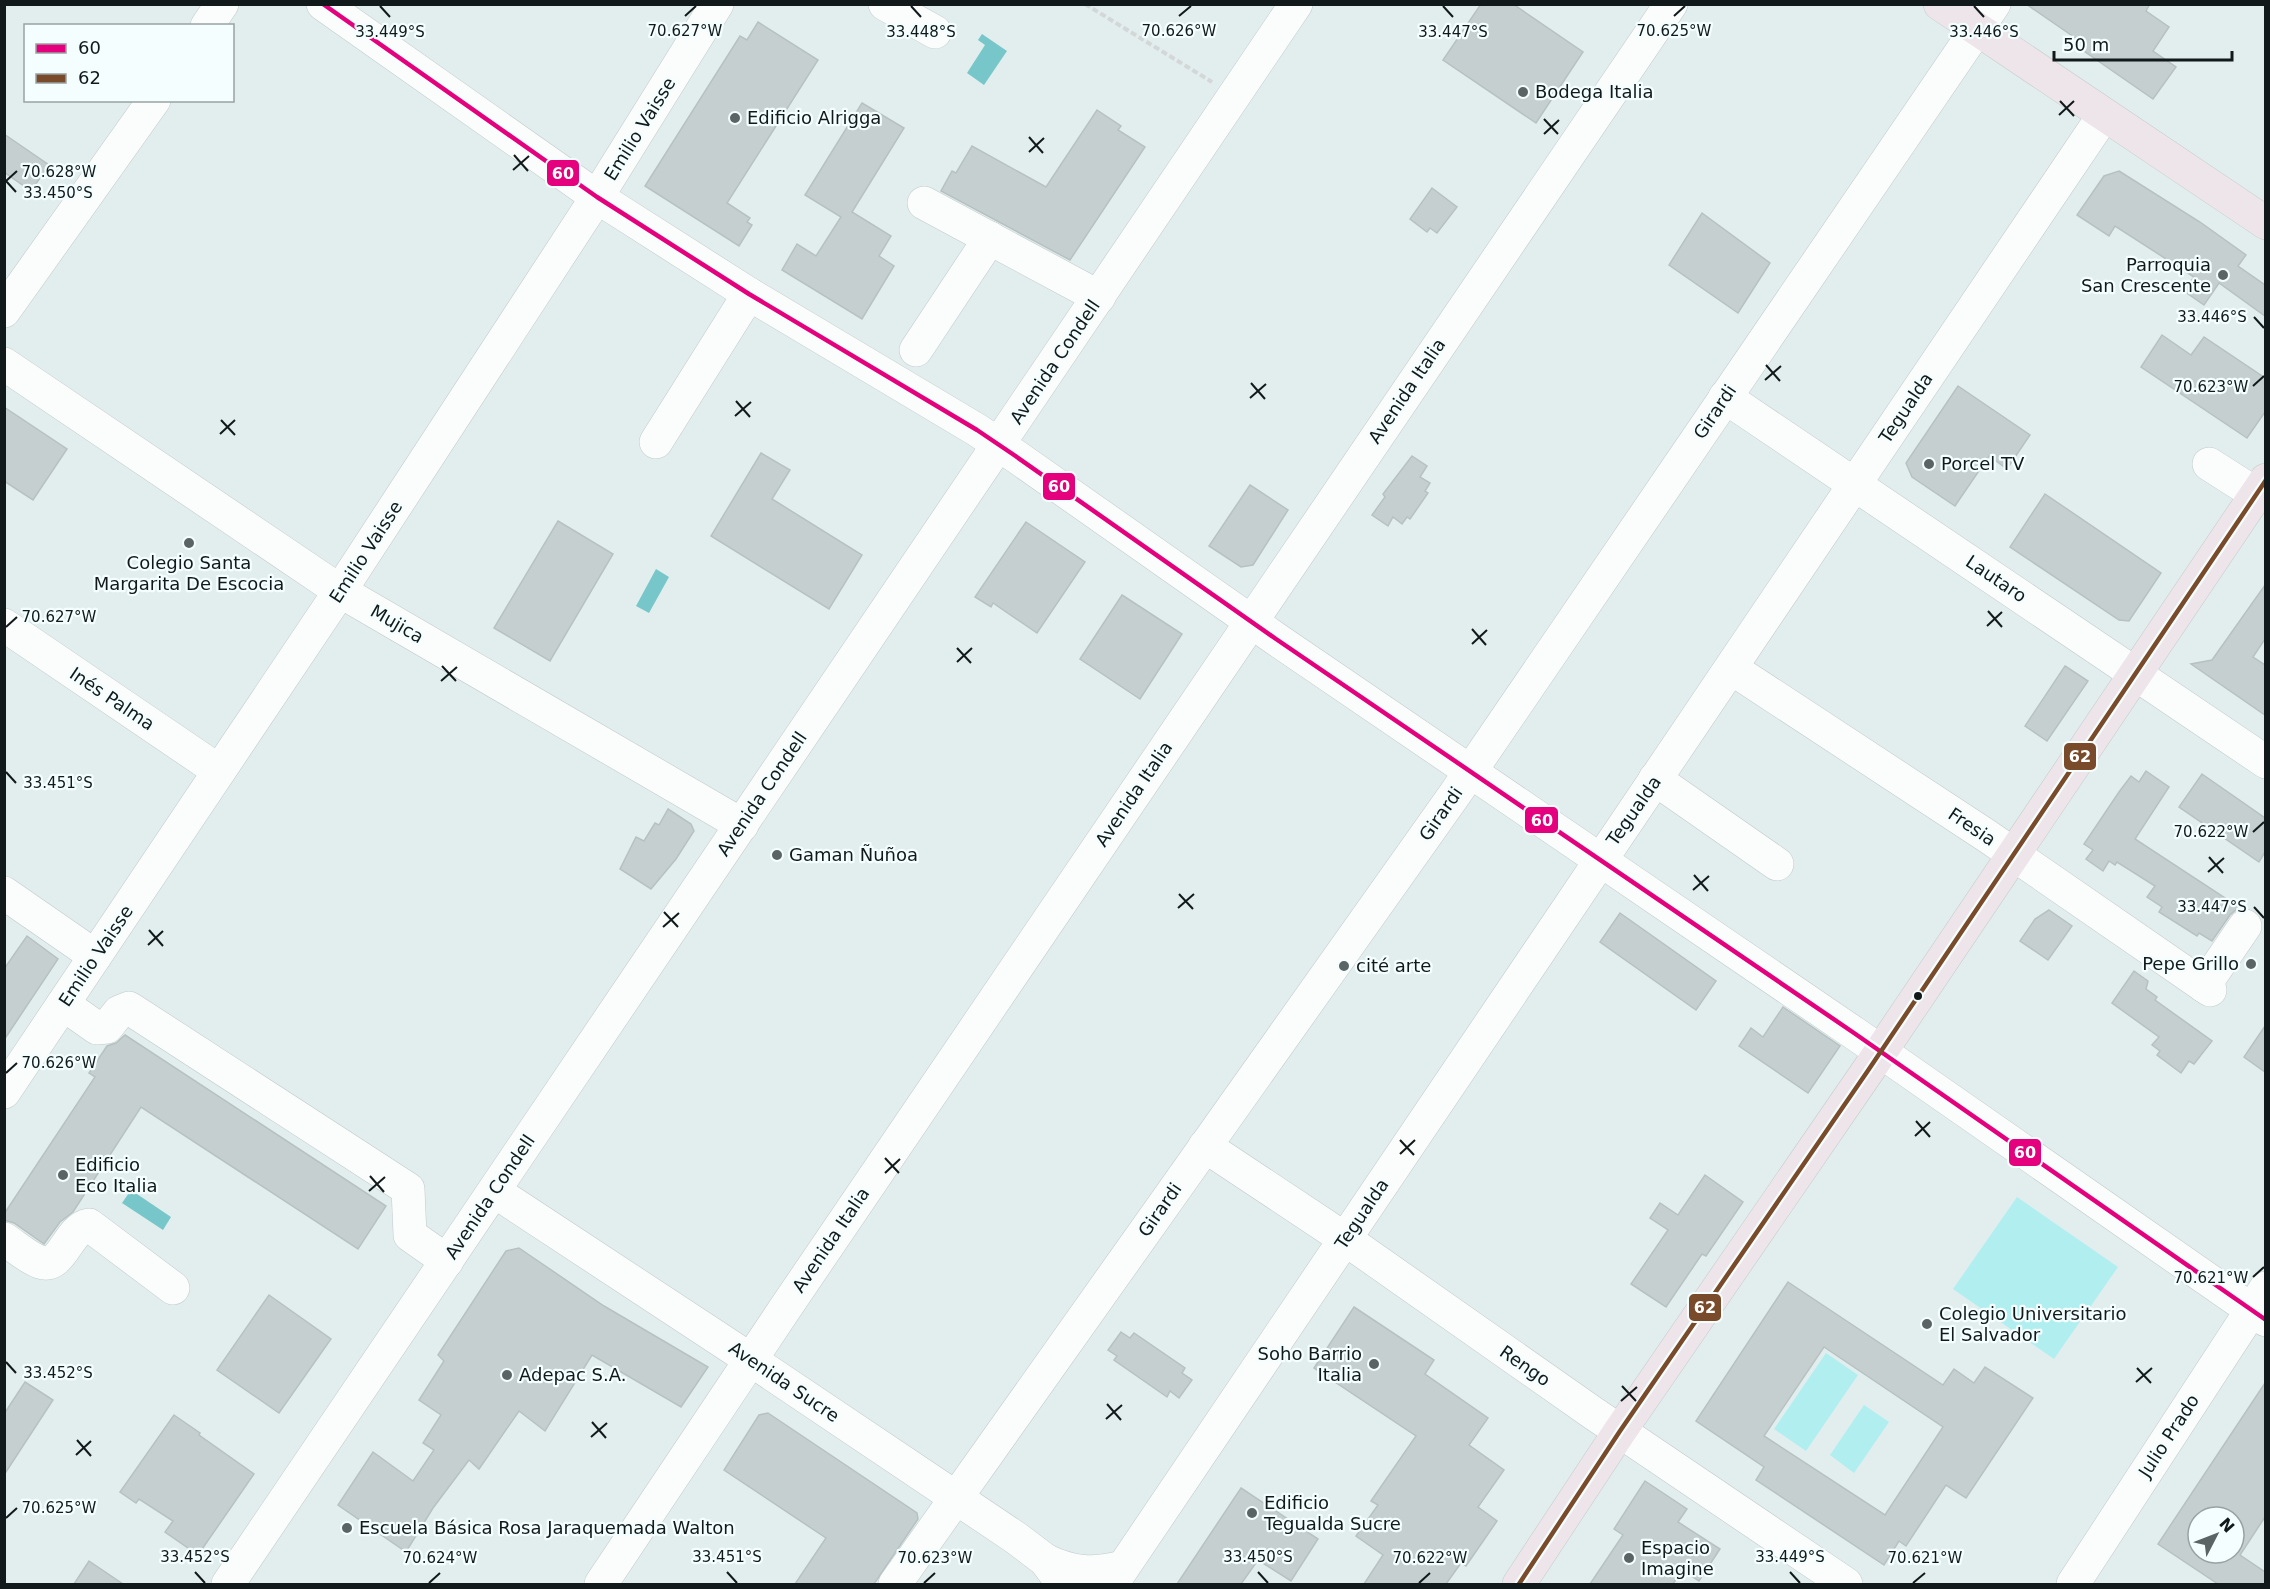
<svg xmlns="http://www.w3.org/2000/svg" width="2270" height="1589" viewBox="0 0 2270 1589" font-family="'DejaVu Sans',sans-serif">
  <rect width="100%" height="100%" fill="#e2eeee"/>
  <g fill="#b1eef0">
    <path d="M2017,1197L2118,1267L2054,1359L1953,1289Z"/>
    <path d="M1826,1353L1858,1375L1806,1451L1774,1429Z"/>
    <path d="M1864,1405L1889,1422L1854,1473L1830,1455Z"/>
  </g>
  <g fill="#77c7ca">
    <path d="M982,34L1007,51L984,85L967,73L985,45L978,40Z"/>
    <path d="M656,569L669,577L649,613L636,606Z"/>
    <path d="M131,1190L171,1217L163,1230L122,1203Z"/>
  </g>
  <g fill="#c5cfcf" stroke="#b7c1c1" stroke-width="1.5" fill-rule="evenodd">
    <path d="M1481,4H1513L1583,52L1536,123L1443,60Z"/>
    <path d="M2026,4H2150L2146,11L2169,27L2153,51L2176,67L2153,99L2081,49L2084,44Z"/>
    <path d="M758,22L818,60L727,203L750,218L747,222L752,225L739,246L645,186L740,36L747,40Z"/>
    <path d="M862,103L904,128L852,212L891,236L879,256L894,266L862,319L782,270L797,244L816,256L841,217L805,195Z"/>
    <path d="M1097,110L1121,126L1118,130L1145,147L1070,260L941,191L952,171L956,173L972,146L1046,187Z"/>
    <path d="M4,134L49,165L31,191L4,172Z"/>
    <path d="M2119,171L2200,222L2246,255L2238,266L2265,285V316L2219,283L2204,305L2184,291L2194,277L2115,226L2109,236L2077,215L2104,176Z"/>
    <path d="M1432,188L1457,207L1437,233L1430,228L1427,232L1410,219Z"/>
    <path d="M1702,213L1770,263L1738,313L1669,265Z"/>
    <path d="M2162,335L2191,355L2204,337L2265,378V412L2247,438L2141,367Z"/>
    <path d="M1958,386L2030,435L2007,469L1989,456L1955,506L1912,477L1906,463Z"/>
    <path d="M4,407L67,449L33,500L4,481Z"/>
    <path d="M761,453L790,470L772,499L862,555L829,609L711,536Z"/>
    <path d="M1412,456L1427,466L1420,477L1430,483L1425,491L1428,493L1410,519L1407,517L1402,524L1393,517L1388,526L1372,515L1385,497L1383,494Z"/>
    <path d="M1250,485L1288,510L1253,565L1241,567L1209,546Z"/>
    <path d="M2045,494L2161,573L2129,621L2119,620L2010,547Z"/>
    <path d="M558,521L613,554L550,661L494,628Z"/>
    <path d="M1026,522L1085,562L1037,633L993,603L991,607L975,597Z"/>
    <path d="M2265,585V639L2253,657L2265,665V715L2191,664L2212,660Z"/>
    <path d="M1122,595L1182,634L1140,699L1080,659Z"/>
    <path d="M2065,666L2088,681L2047,741L2025,726Z"/>
    <path d="M2146,771L2169,787L2135,839L2239,907L2230,915L2212,941L2199,933L2197,936L2159,912L2162,907L2147,897L2155,886L2117,862L2115,865L2109,861L2103,871L2086,859L2093,850L2084,844L2119,792L2131,776L2139,782Z"/>
    <path d="M2202,774L2265,818V852L2259,862L2179,807Z"/>
    <path d="M668,809L691,824L694,831L676,859L651,889L620,869L636,837L644,841L655,823L659,825Z"/>
    <path d="M2049,910L2072,926L2048,960L2020,941L2035,919Z"/>
    <path d="M1620,913L1716,981L1696,1010L1600,942Z"/>
    <path d="M27,936L58,959L4,1040V969Z"/>
    <path d="M2134,971L2148,981L2146,989L2157,997L2155,1000L2212,1041L2194,1064L2189,1061L2181,1073L2157,1055L2160,1051L2152,1045L2159,1037L2112,1003Z"/>
    <path d="M1783,1007L1840,1046L1808,1093L1739,1046L1751,1028L1763,1037Z"/>
    <path d="M2265,1026V1072L2244,1057Z"/>
    <path d="M125,1035L386,1206L358,1249L141,1107L73,1212L60,1222L44,1244L14,1223L4,1220V1214L95,1077L89,1073L107,1046L116,1043Z"/>
    <path d="M1705,1175L1743,1202L1706,1256L1702,1254L1666,1307L1631,1284L1668,1230L1650,1218L1660,1203L1678,1215Z"/>
    <path d="M519,1248L604,1306L708,1367L681,1407L592,1355L545,1431L519,1411L479,1469L469,1460L433,1508L406,1552L338,1505L373,1452L413,1481L434,1450L423,1443L441,1415L419,1400L444,1361L438,1355L506,1251Z"/>
    <path d="M1788,1282L1943,1385L1954,1369L1974,1383L1985,1367L2033,1398L1966,1498L1946,1485L1906,1546L1899,1541L1884,1565L1756,1480L1764,1467L1696,1421ZM1824,1347L1943,1427L1885,1515L1764,1436Z"/>
    <path d="M269,1295L331,1339L279,1413L217,1370Z"/>
    <path d="M1354,1307L1434,1360L1425,1374L1488,1418L1469,1445L1504,1470L1478,1507L1497,1521L1466,1566L1461,1563L1446,1584H1364L1383,1555L1356,1536L1378,1505L1371,1501L1416,1436L1314,1368Z"/>
    <path d="M1121,1332L1130,1338L1134,1333L1185,1368L1182,1373L1192,1380L1179,1398L1170,1391L1167,1397L1114,1360L1117,1356L1108,1350Z"/>
    <path d="M25,1382L53,1400L4,1475V1414Z"/>
    <path d="M2265,1383V1517L2240,1555L2265,1572V1584H2218L2158,1544ZM2198,1517H2234V1553H2198Z"/>
    <path d="M768,1413L917,1513L918,1519L874,1584H795L826,1538L724,1470L759,1415Z"/>
    <path d="M174,1415L200,1433L199,1435L254,1474L198,1555L165,1532L173,1521L139,1499L136,1503L120,1492Z"/>
    <path d="M1645,1481L1687,1509L1678,1522L1720,1549L1699,1581L1682,1570L1673,1584H1590L1623,1535L1614,1529Z"/>
    <path d="M1241,1488L1318,1539L1291,1581L1258,1560L1241,1584H1177Z"/>
    <path d="M89,1561L123,1584H74Z"/>
  </g>
  <g fill="none" stroke-linecap="round" stroke-linejoin="round">
    <g stroke="#c0caca" stroke-width="34">
      <g id="minor">
        <path d="M323,4L597,197L749,294L977,430L1014,455L1276,639L1854,1033L2266,1320"/>
        <path d="M885,4L935,32"/>
        <path d="M207,26L222,4"/>
        <path d="M924,203L1099,297"/>
        <path d="M4,311L154,100"/>
        <path d="M916,350L990,238"/>
        <path d="M4,364L340,591L742,825"/>
        <path d="M1725,397L2266,762"/>
        <path d="M656,442L749,294"/>
        <path d="M2209,464L2256,494"/>
        <path d="M4,625L219,771"/>
        <path d="M1731,668L1987,836L2210,990"/>
        <path d="M1655,779L1777,864"/>
        <path d="M4,893L95,956"/>
        <path d="M2204,986L2245,926"/>
        <path d="M63,1004L97,1028L107,1027L119,1012L129,1008L408,1189L410,1235L447,1261"/>
        <path d="M4,1092L340,591L597,197L717,4"/>
        <path d="M1205,1146L1345,1239L1593,1413L1846,1584"/>
        <path d="M494,1191L751,1360L1016,1538L1045,1560L1063,1584"/>
        <path d="M4,1239C15,1246 28,1258 40,1262C63,1270 67,1229 89,1225L173,1288"/>
        <path d="M1045,1560C1072,1573 1094,1575 1123,1567"/>
        <path d="M228,1584L1296,4"/>
        <path d="M601,1584L784,1310L1671,4"/>
        <path d="M895,1584L1455,794L1994,4"/>
        <path d="M1112,1584L2104,115"/>
        <path d="M2073,1584L2266,1288"/>
      </g>
    </g>
    <g stroke="#c5cbcb" stroke-width="34">
      <g id="major">
        <path d="M1940,4L2266,223"/>
        <path d="M1519,1584L1620,1431L1867,1072L2266,480"/>
      </g>
    </g>
    <path stroke="#d3d7d7" stroke-width="4" stroke-dasharray="6 3" stroke-linecap="butt" d="M1085,4L1212,82"/>
    <use href="#minor" stroke="#fbfcfc" stroke-width="33"/>
    <use href="#major" stroke="#ede5e9" stroke-width="33"/>
    <g stroke="#f4fefe" stroke-width="9">
      <path id="bus-1" d="M323,4L597,197L749,294L977,430L1014,455L1276,639L1854,1033L2266,1320"/>
    </g>
    <g stroke="#f4fefe" stroke-width="9">
      <path id="bus-2" d="M1519,1584L1620,1431L1867,1072L2266,480"/>
    </g>
    <use href="#bus-1" stroke="#e5007d" stroke-width="4.5"/>
    <use href="#bus-2" stroke="#7a4b2a" stroke-width="4.5"/>
  </g>
  <path fill="none" stroke="#11191a" stroke-width="2" d="M380,6L390,17M911,6L921,17M1443,6L1453,17M1974,6L1984,17M685,16L696,6M1179,16L1191,6M1674,16L1685,6M2060,101L2074,116M2059,115L2074,101M1544,119L1558,134M1544,134L1559,120M1029,137L1043,153M1029,152L1044,138M514,155L528,171M513,170L529,156M6,181L17,171M6,181L16,192M2254,317L2264,328M1766,365L1780,381M1765,380L1781,366M1251,383L1265,399M2253,386L2264,376M1250,398L1266,384M736,401L750,417M735,416L751,402M221,420L235,435M220,434L235,420M1988,611L2002,627M1987,626L2002,612M6,627L17,617M1472,629L1486,645M1472,644L1487,630M957,648L971,663M957,662L972,648M442,666L456,681M441,681L457,667M6,772L16,783M2253,832L2264,822M2209,857L2223,873M2208,872L2224,858M1694,875L1708,891M1693,890L1709,876M1179,894L1193,909M2254,907L2264,918M1178,908L1194,894M664,912L678,927M663,927L679,913M149,930L163,946M148,945L163,931M6,1073L17,1063M1916,1121L1930,1137M1915,1136L1930,1122M1400,1140L1414,1155M1400,1154L1415,1140M885,1158L899,1173M885,1173L900,1159M370,1176L384,1192M369,1191L385,1177M2253,1277L2264,1267M6,1362L16,1373M2137,1368L2151,1383M2136,1382L2152,1368M1622,1386L1636,1401M1621,1401L1637,1387M1107,1404L1121,1420M1106,1419L1122,1405M592,1422L606,1438M591,1437L607,1423M77,1440L91,1456M76,1455L91,1441M6,1518L17,1508M195,1572L205,1583M727,1572L737,1583M1258,1572L1268,1583M1790,1572L1800,1583M429,1583L440,1573M924,1583L935,1573M1419,1583L1430,1573M1913,1583L1925,1573"/>
  <g fill="#5a6464" stroke="#f4fefe" stroke-width="2">
    <circle cx="1523" cy="92" r="6"/>
    <circle cx="735" cy="118" r="6"/>
    <circle cx="2223" cy="275" r="6"/>
    <circle cx="1929" cy="464" r="6"/>
    <circle cx="189" cy="543" r="6"/>
    <circle cx="777" cy="855" r="6"/>
    <circle cx="2251" cy="964" r="6"/>
    <circle cx="1344" cy="966" r="6"/>
    <circle cx="63" cy="1175" r="6"/>
    <circle cx="1927" cy="1324" r="6"/>
    <circle cx="1374" cy="1364" r="6"/>
    <circle cx="507" cy="1375" r="6"/>
    <circle cx="1252" cy="1513" r="6"/>
    <circle cx="347" cy="1528" r="6"/>
    <circle cx="1629" cy="1558" r="6"/>
  </g>
  <circle fill="#11191a" stroke="#f4fefe" stroke-width="2" cx="1918" cy="996" r="5"/>
  <g text-anchor="middle" stroke-width="4.5" stroke-linejoin="round" paint-order="stroke">
    <g font-size="18" fill="#11191a" stroke="#f4fefe" text-anchor="start">
      <text x="1535" y="98">Bodega Italia</text>
      <text x="747" y="124">Edificio Alrigga</text>
      <text x="2211" y="271" text-anchor="end">Parroquia<tspan x="2211" dy="21">San Crescente</tspan></text>
      <text x="1941" y="470">Porcel TV</text>
      <text x="189" y="569" text-anchor="middle">Colegio Santa<tspan x="189" dy="21">Margarita De Escocia</tspan></text>
      <text x="789" y="861">Gaman Ñuñoa</text>
      <text x="2239" y="970" text-anchor="end">Pepe Grillo</text>
      <text x="1356" y="972">cité arte</text>
      <text x="75" y="1171">Edificio<tspan x="75" dy="21">Eco Italia</tspan></text>
      <text x="1939" y="1320">Colegio Universitario<tspan x="1939" dy="21">El Salvador</tspan></text>
      <text x="1362" y="1360" text-anchor="end">Soho Barrio<tspan x="1362" dy="21">Italia</tspan></text>
      <text x="519" y="1381">Adepac S.A.</text>
      <text x="1264" y="1509">Edificio<tspan x="1264" dy="21">Tegualda Sucre</tspan></text>
      <text x="359" y="1534">Escuela Básica Rosa Jaraquemada Walton</text>
      <text x="1641" y="1554">Espacio<tspan x="1641" dy="21">Imagine</tspan></text>
    </g>
    <g font-size="18" fill="#11191a" stroke="#f4fefe">
      <text transform="translate(640 129) rotate(-58)" y="6">Emilio Vaisse</text>
      <text transform="translate(1055 362) rotate(-56)" y="6">Avenida Condell</text>
      <text transform="translate(1407 391) rotate(-56)" y="6">Avenida Italia</text>
      <text transform="translate(1906 408) rotate(-56)" y="6">Tegualda</text>
      <text transform="translate(1715 412) rotate(-56)" y="6">Girardi</text>
      <text transform="translate(366 552) rotate(-57)" y="6">Emilio Vaisse</text>
      <text transform="translate(1996 579) rotate(34)" y="6">Lautaro</text>
      <text transform="translate(397 624) rotate(30)" y="6">Mujica</text>
      <text transform="translate(112 699) rotate(34)" y="6">Inés Palma</text>
      <text transform="translate(762 794) rotate(-56)" y="6">Avenida Condell</text>
      <text transform="translate(1134 794) rotate(-56)" y="6">Avenida Italia</text>
      <text transform="translate(1634 811) rotate(-55)" y="6">Tegualda</text>
      <text transform="translate(1441 814) rotate(-55)" y="6">Girardi</text>
      <text transform="translate(1972 827) rotate(34)" y="6">Fresia</text>
      <text transform="translate(96 956) rotate(-56)" y="6">Emilio Vaisse</text>
      <text transform="translate(490 1197) rotate(-56)" y="6">Avenida Condell</text>
      <text transform="translate(1160 1210) rotate(-55)" y="6">Girardi</text>
      <text transform="translate(1362 1214) rotate(-56)" y="6">Tegualda</text>
      <text transform="translate(831 1240) rotate(-56)" y="6">Avenida Italia</text>
      <text transform="translate(1525 1366) rotate(35)" y="6">Rengo</text>
      <text transform="translate(784 1382) rotate(34)" y="6">Avenida Sucre</text>
      <text transform="translate(2169 1436) rotate(-57)" y="6">Julio Prado</text>
    </g>
  </g>
  <g font-size="15" text-anchor="middle" fill="#11191a" stroke="#f4fefe" stroke-width="4.5" stroke-linejoin="round" paint-order="stroke">
    <text x="685" y="36">70.627°W</text>
    <text x="1179" y="36">70.626°W</text>
    <text x="1674" y="36">70.625°W</text>
    <text x="390" y="37">33.449°S</text>
    <text x="921" y="37">33.448°S</text>
    <text x="1453" y="37">33.447°S</text>
    <text x="1984" y="37">33.446°S</text>
    <text x="59" y="177">70.628°W</text>
    <text x="58" y="198">33.450°S</text>
    <text x="2212" y="322">33.446°S</text>
    <text x="2211" y="392">70.623°W</text>
    <text x="59" y="622">70.627°W</text>
    <text x="58" y="788">33.451°S</text>
    <text x="2211" y="837">70.622°W</text>
    <text x="2212" y="912">33.447°S</text>
    <text x="59" y="1068">70.626°W</text>
    <text x="2211" y="1283">70.621°W</text>
    <text x="58" y="1378">33.452°S</text>
    <text x="59" y="1513">70.625°W</text>
    <text x="195" y="1562">33.452°S</text>
    <text x="727" y="1562">33.451°S</text>
    <text x="1258" y="1562">33.450°S</text>
    <text x="1790" y="1562">33.449°S</text>
    <text x="440" y="1563">70.624°W</text>
    <text x="935" y="1563">70.623°W</text>
    <text x="1430" y="1563">70.622°W</text>
    <text x="1925" y="1563">70.621°W</text>
  </g>
  <g stroke="#f4fefe" stroke-width="2">
    <rect x="546" y="159" width="34" height="28" rx="6" fill="#e5007d"/>
    <rect x="1042" y="472" width="34" height="29" rx="6" fill="#e5007d"/>
    <rect x="2063" y="742" width="34" height="29" rx="6" fill="#7a4b2a"/>
    <rect x="1524" y="806" width="35" height="28" rx="6" fill="#e5007d"/>
    <rect x="2008" y="1138" width="34" height="29" rx="6" fill="#e5007d"/>
    <rect x="1688" y="1293" width="34" height="29" rx="6" fill="#7a4b2a"/>
  </g>
  <g font-size="16" text-anchor="middle" font-weight="bold" fill="#fff">
    <text x="563" y="179">60</text>
    <text x="1059" y="492">60</text>
    <text x="2080" y="762">62</text>
    <text x="1542" y="826">60</text>
    <text x="2025" y="1158">60</text>
    <text x="1705" y="1313">62</text>
  </g>
  <rect width="2270" height="1589" fill="none" stroke="#11191a" stroke-width="12"/>
  <rect x="24" y="24" width="210" height="78" fill="#f4fefe" stroke="#99a2a3" stroke-width="1.5"/>
  <rect x="36" y="44" width="30" height="9" fill="#e5007d" stroke="#99a2a3" stroke-width="1.5"/>
  <text x="78" y="54" font-size="18" fill="#11191a">60</text>
  <rect x="36" y="74" width="30" height="9" fill="#7a4b2a" stroke="#99a2a3" stroke-width="1.5"/>
  <text x="78" y="84" font-size="18" fill="#11191a">62</text>
  <g transform="translate(2216 1535) rotate(48)"><circle r="28" fill="#f4fefe" stroke="#99a2a3" stroke-width="1.5"/>
  <path d="M0-4.5L10 22L0 15L-10 22Z" fill="#5a6464"/>
  <text y="-9" font-size="16" font-weight="bold" text-anchor="middle" fill="#11191a">N</text>
  </g>
  <path d="M2054 51v9h178v-9" fill="none" stroke="#11191a" stroke-width="3"/>
  <text x="2063" y="51" font-size="18" fill="#11191a" stroke="#f4fefe" stroke-width="4.5" paint-order="stroke">50 m</text>
</svg>
